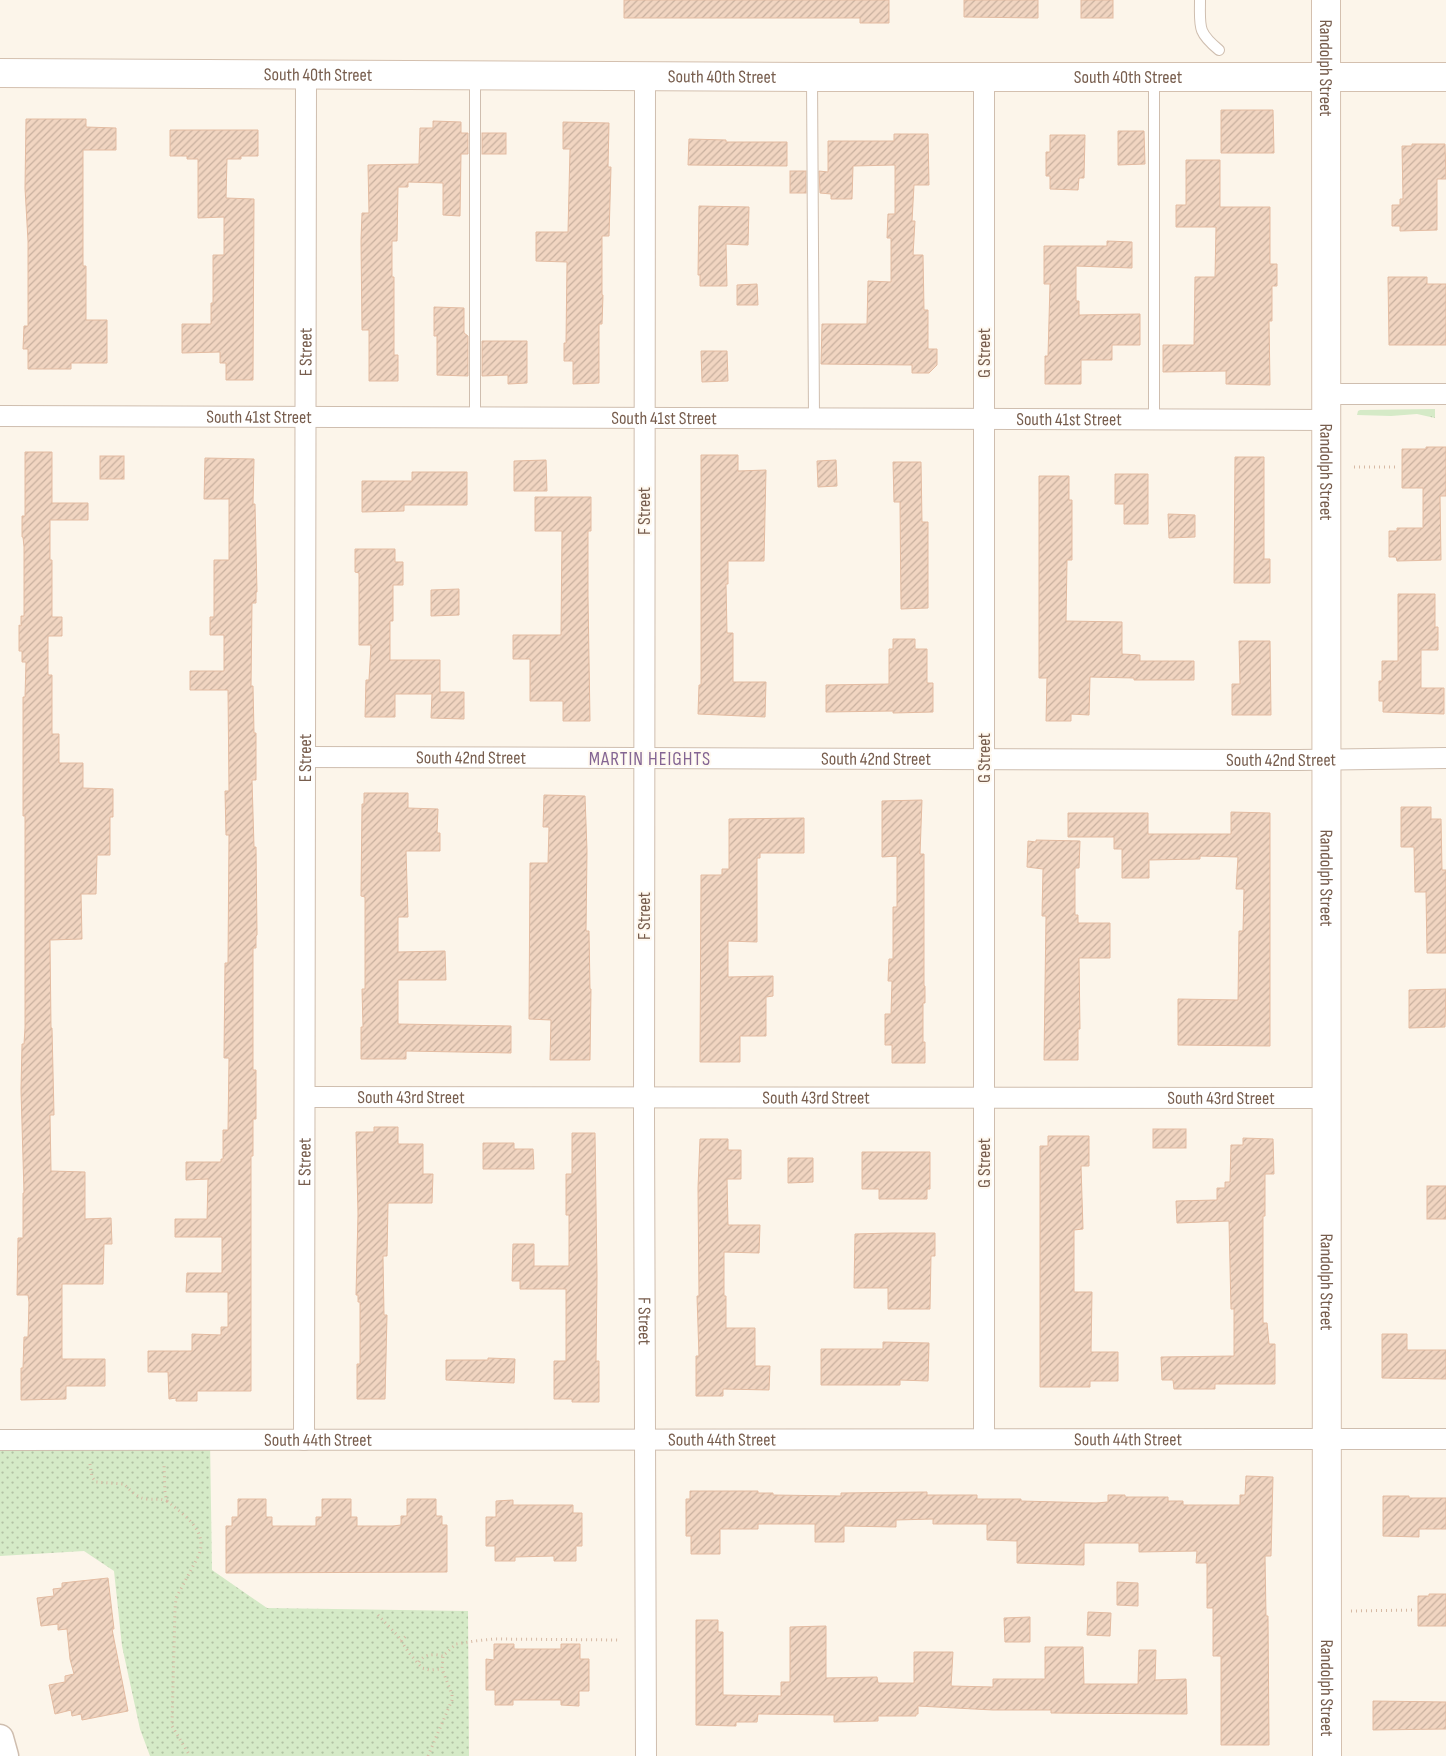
<svg xmlns="http://www.w3.org/2000/svg" width="1446" height="1756" viewBox="0 0 1446 1756" font-family="'Sofia Sans Condensed',sans-serif">
  <defs>
    <pattern id="grass-tufts" width="24" height="20" patternUnits="userSpaceOnUse" patternTransform="scale(1.25)"><rect width="24" height="20" fill="#d5eac7"/><path d="M3 7l-1-3M5 7V3M7 7l1-3M15 17l-1-3M17 17v-4M19 17l1-3" fill="none" stroke="#b2c1a4"/></pattern>
    <pattern id="park-dots" width="8" height="8" patternUnits="userSpaceOnUse" patternTransform="scale(1.25)"><rect width="8" height="8" fill="#d5eac7"/><path d="M2 2h.1M6 6h.1" fill="none" stroke="#b2c1a4" stroke-width="1.8" stroke-linecap="round"/></pattern>
    <pattern id="building-hatch" width="6" height="6" patternUnits="userSpaceOnUse" patternTransform="scale(1.25)"><rect width="6" height="6" fill="#f1d5c1"/><path d="M-1 1l2-2M0 6l6-6M5 7l2-2" fill="none" stroke="#c8b09f"/></pattern>
  </defs>
  <rect width="100%" height="100%" fill="#fcf5ea"/>
  <path fill="url(#grass-tufts)" d="M1435,409V418L1417,414L1391,416L1357,415L1358,411L1360,410Z"/>
  <path fill="url(#park-dots)" d="M0,1440H210L212,1570L267,1608L468,1611L469,1756H150L140,1729L122,1646L114,1571L84,1551L0,1556Z"/>
  <g fill="url(#building-hatch)" stroke="#e4bca2">
    <path d="M624,0H889V23H860V18H624Z"/>
    <path d="M964,0H1038V18L964,17Z"/>
    <rect x="1081" y="0" width="32" height="18"/>
    <path d="M1221,110H1273L1274,153H1221Z"/>
    <path d="M26,119H86V127L116,128V150H83V266H86V320H107V363H71V369H28V349H23L24,326H28V241L25,188Z"/>
    <path d="M433,121L461,122V133H468V154H461L460,216L443,215V183L408,182V187H398L397,241H392V277H394V355H398V381H369V330H362L361,241L362,213H369L368,165L419,164L420,128H433Z"/>
    <path d="M563,122L609,123L608,167H611L609,236H602V295H603L602,324H599V383L573,384V361H564V343H566L567,262L536,261V232H568L570,149H563Z"/>
    <path d="M170,130H258V156H241V159H227L226,198L254,199L253,380H226V363H220V352L182,353V324H211V303H213V255H224V217L198,218V159H187V156H170Z"/>
    <path d="M1118,131H1144L1145,164L1118,165Z"/>
    <rect x="482" y="133" width="24" height="21"/>
    <path d="M894,134H928L929,185H914L912,221H915L913,255H923L924,310H928V349H937V365L929,373H912V365L821,364L822,324H867L868,281L891,282V238H887L888,214H895V165L853,166L852,199H831V194L820,193L819,171L828,172V141H894Z"/>
    <path d="M1050,135H1085L1084,178H1079L1078,190L1050,189V176H1046V152H1050Z"/>
    <path d="M689,139L726,140V142H787V166L688,165Z"/>
    <path d="M1412,144H1445L1446,179H1437V230L1400,231V226H1392V205H1400V199H1403L1402,146H1412Z"/>
    <path d="M1186,160H1220V207H1270V264H1277V286H1272V321H1269L1270,385L1226,384V371L1163,372V345H1194L1195,277H1215L1216,227H1176V205H1186Z"/>
    <rect x="790" y="171" width="16" height="22"/>
    <path d="M699,206L749,207L748,245L726,244L727,286H700V275H698Z"/>
    <path d="M1107,241L1132,242V268L1076,266V301H1079V315L1140,314V345H1112V360H1081V384H1045V356H1048L1050,284H1044V246H1107Z"/>
    <path d="M1388,277H1427V284H1446V345H1389Z"/>
    <path d="M757,284L758,305H737V285Z"/>
    <path d="M434,307L464,308V333L468,336V376L437,375V336H434Z"/>
    <path d="M482,341H527V383L508,384V375L482,376Z"/>
    <path d="M701,351H727L728,381L702,382Z"/>
    <path d="M1426,447H1446V496H1440L1441,560L1397,561L1396,557H1389V531H1397V528H1423V488H1402V449H1426Z"/>
    <path d="M25,452H52V503H88V520H50V560H52V617H62V636H48V675H52V734H59V763H83V788L113,789V817H110V855H97L96,894H81L82,939L50,940L51,1028H52L54,1115H50L51,1171L85,1172V1219L111,1218L112,1244H104L103,1284H62V1359H105V1386H66V1399L21,1400V1368H23L24,1337H28L29,1302L28,1295H17L18,1238H23V1193H24L21,1090L22,1044H24L25,1028V816H23V697H25L26,662H22V651H19V625L21,626V616H24V547L23,537H22V516H25Z"/>
    <path d="M701,455H738V471L766,470L764,561H728V584H726L727,633H733V682H766L765,717L698,714L699,685H701Z"/>
    <rect x="100" y="456" width="24" height="23"/>
    <path d="M1235,457H1264V559H1270V583H1234Z"/>
    <path d="M205,458L254,459L253,504H255L257,592H256V603H252L251,686H253L254,733H256V780H252L254,847H256L257,935L256,936V948H253V1070H256V1119H253V1156H251V1391H197V1401H176V1398L169,1399L168,1372H148V1351H192V1334L221,1335V1327H228V1292H186L187,1273H222V1237H175V1219H207L208,1179L186,1180V1162H221V1159H223V1130H228L229,1058H224L225,963H228L229,835H226L225,791H229L228,690H190V671H224V635H210V617H214V560H229V499H204Z"/>
    <path d="M546,460L547,491H514V461Z"/>
    <path d="M836,460L837,486L818,487L817,461Z"/>
    <path d="M893,462H921L922,522H928V608L901,609L900,502H894Z"/>
    <path d="M412,472H467V505H404V511L362,512V481H412Z"/>
    <path d="M1115,474H1148V524H1124V504H1115Z"/>
    <path d="M1039,476H1069V500H1072V560H1067L1066,621L1122,622V654L1140,655V661H1194V680H1134V678L1090,677L1089,715L1071,714V721H1046L1047,678H1039Z"/>
    <path d="M535,497H591V531H588V597L590,721H563V701H530V659H513V635H561L562,531H535Z"/>
    <path d="M1168,514L1195,515V537L1169,538Z"/>
    <path d="M355,549H395V562H403V585H393V621H390V660H440V692H464V719L431,718L432,694H395V717H365L366,680H369L371,645H359V573L355,572Z"/>
    <path d="M459,589V615L431,616V590Z"/>
    <path d="M1398,594H1435V627H1438V650H1421V688H1444V714L1383,712V701H1379V681H1382V661H1398Z"/>
    <path d="M893,639H915V649H927V683H933V712L893,713V711L826,712V685L889,684V649H893Z"/>
    <path d="M1239,641H1270L1271,715H1232V684H1240Z"/>
    <path d="M364,793H408V808L438,809L437,833H440V851H406L408,917H398V952L445,951L446,980H398V1024L511,1026V1053L406,1051V1059H361V1027H363L362,989H365V897L361,896L362,804H364Z"/>
    <path d="M544,795L585,796L587,851L586,931H589L590,989H591L590,1060H550L551,1020L529,1019L530,863H548L549,827H543Z"/>
    <path d="M922,800L920,854H924V986H925V1003H923V1042H925V1063H892V1045H885V1014H891L892,981H888L889,959H893V907H897V856L882,857V801Z"/>
    <path d="M1401,807H1431V819H1441L1442,870H1446V953H1427L1426,892H1415L1414,847H1401Z"/>
    <path d="M1231,812L1270,813V1046L1178,1045V999L1238,1000L1239,931H1243L1244,889H1236L1238,857L1200,856V859L1149,860V878H1122V849H1114V837H1068V813H1148V834H1231Z"/>
    <path d="M804,818V853H760V858H757V942L728,941V977L773,976V996L766,997V1036H740V1062H700L701,875H722V869H729V819Z"/>
    <path d="M1036,840L1080,841L1079,868H1075V915H1078V923H1110V958H1079L1080,1029H1078V1060H1044L1046,916H1042L1043,869L1027,867L1028,841L1036,842Z"/>
    <path d="M1446,989L1445,1027L1409,1028V990Z"/>
    <path d="M374,1127H398V1144H423V1174H433L432,1203H388L387,1256H383L384,1315H387L385,1399H357V1364H360V1302H358V1295H356L358,1214L356,1132H374Z"/>
    <rect x="1153" y="1129" width="33" height="19"/>
    <path d="M572,1133H595L597,1276L596,1361H599V1402H572V1399H554V1361H566V1289H520V1281H512L513,1244H534V1266H569V1215H566V1174H572Z"/>
    <path d="M1048,1136H1089V1166H1081L1083,1229L1074,1230V1292H1092L1091,1352H1118V1381H1090V1387H1040V1146H1048Z"/>
    <path d="M1243,1138L1273,1139L1274,1174H1265V1216H1263V1323H1267L1269,1344H1275V1384H1215V1389H1174L1173,1380H1162L1161,1357L1234,1356V1309H1231L1229,1221L1177,1223L1176,1201L1217,1200V1188H1225V1182H1230L1231,1145H1243Z"/>
    <path d="M700,1139H728V1150H741V1179H727L728,1225H760L759,1253L724,1252V1296H726V1328H755V1366H770L769,1390L723,1389V1396H696V1356H699L697,1296H699L698,1188Z"/>
    <path d="M483,1143H514V1149H533L534,1169H483Z"/>
    <path d="M862,1152H930V1189H927V1199H879V1189H862Z"/>
    <path d="M788,1158H813V1182L788,1183Z"/>
    <rect x="1427" y="1186" width="19" height="33"/>
    <path d="M892,1233H935V1256H931L930,1309H888V1288H854L855,1234Z"/>
    <path d="M1382,1334H1407V1350H1446V1379L1382,1378Z"/>
    <path d="M883,1342L929,1343L928,1381L900,1380V1385H821V1349H883Z"/>
    <path d="M488,1358L515,1359L514,1383L446,1380V1360H488Z"/>
    <path d="M1246,1476L1273,1477L1271,1556H1265L1266,1616H1268L1269,1745H1221V1656H1213V1608H1207V1563H1196L1197,1551L1139,1552V1543H1084V1565L1017,1563V1541L987,1540V1524H933V1519L896,1520V1527L844,1526V1542H815V1524H758V1529H720V1554H691V1536H686V1499H690V1491H758V1493H773V1495L841,1496V1493L927,1492V1495H977V1499H1021V1501L1096,1503L1108,1502V1495H1125V1497H1168V1501H1183V1505H1240V1495H1245Z"/>
    <path d="M1383,1496H1409V1498H1446V1529H1419V1537L1383,1536Z"/>
    <path d="M238,1499H266V1517H272V1526H316V1517H322V1499H351V1517H357V1526H393L401,1525V1516H407V1499H436V1516H442V1525H447V1572L226,1573V1526H232V1517H238Z"/>
    <path d="M513,1500V1505H573V1513H582V1546H576V1561H554V1556L515,1557V1561H495V1546H486V1517H496V1501Z"/>
    <path d="M108,1578L114,1629H112L128,1711L82,1720L81,1714L72,1716L71,1710L55,1714L49,1685L65,1682V1676L74,1674L70,1659L67,1629L58,1630V1624L41,1626L37,1598L54,1596L53,1589L62,1588V1583Z"/>
    <path d="M1117,1582L1138,1583V1606L1117,1605Z"/>
    <path d="M1429,1594H1446V1626H1418V1596H1429Z"/>
    <path d="M1088,1612L1111,1613L1110,1636L1087,1635Z"/>
    <path d="M1030,1617V1642H1005L1004,1618Z"/>
    <path d="M696,1620H718V1632H723V1695L781,1696V1682H790V1627L826,1626V1678L877,1677L878,1683H914V1652H953L951,1686L993,1687V1679H1045V1647H1083L1084,1684H1138L1139,1650H1156L1155,1680L1186,1679L1187,1714L1051,1713V1710H993L918,1706V1714H916V1716H878V1721L834,1722V1715L758,1714L757,1722H736V1726L696,1725Z"/>
    <path d="M494,1644H514V1649H561V1644H580V1659H589V1691H579V1706L561,1705V1700H513V1705H495V1690H486V1659L494,1660Z"/>
    <path d="M1373,1701L1446,1702V1729L1373,1730Z"/>
  </g>
  <g fill="none" stroke-linecap="round" stroke-linejoin="round">
    <g stroke="#cfbeaf" stroke-width="12">
      <g id="service">
        <path d="M1200,0C1200,27 1197,32 1219,50"/>
        <path d="M812,77L814,419"/>
        <path d="M475,418V76"/>
        <path d="M1154,420V79"/>
      </g>
    </g>
    <g stroke="#cfbeaf" stroke-width="22">
      <g id="minor">
        <path id="s1" d="M645,75L644,1114L646,1756"/>
        <path d="M1327,394H1446"/>
        <path id="s2" d="M0,416L1327,420"/>
        <path id="s3" d="M305,757L1299,760L1446,758"/>
        <path id="s4" d="M305,1097L1327,1098"/>
        <path d="M984,1439V77"/>
        <path id="s5" d="M0,1440L1446,1439"/>
        <path id="s6" d="M304,1440L306,75"/>
      </g>
    </g>
    <g stroke="#cfbeaf" stroke-width="29">
      <path id="tertiary" d="M0,1738L5,1756"/>
    </g>
    <g stroke="#d4c0af" stroke-width="30">
      <g id="secondary">
        <path id="s7" d="M1326,0L1327,1756"/>
        <path id="s8" d="M0,73L812,77H1446"/>
      </g>
    </g>
    <g stroke="#d7b9a4" stroke-width="3" stroke-dasharray="1 4" stroke-linecap="butt">
      <path d="M1354,467H1399"/>
      <path d="M90,1464L92,1477L96,1482L124,1484C131,1491 138,1499 148,1499C156,1500 159,1498 167,1501L165,1494L164,1464"/>
      <path d="M167,1501C184,1515 208,1530 199,1555L176,1598L175,1609L172,1726L190,1756"/>
      <path d="M1351,1611L1415,1610"/>
      <path d="M378,1615L398,1636L409,1653L422,1668L430,1670L442,1669"/>
      <path d="M401,1641L406,1636"/>
      <path d="M419,1662C425,1653 434,1654 443,1656"/>
      <path d="M428,1756L452,1700V1694L442,1669L443,1656L456,1644L475,1641L494,1639L621,1640"/>
    </g>
    <use href="#service" stroke="#fff" stroke-width="10"/>
    <use href="#minor" stroke="#fff" stroke-width="20"/>
    <use href="#tertiary" stroke="#fff" stroke-width="26"/>
    <use href="#secondary" stroke="#fff" stroke-width="28"/>
  </g>
  <g text-anchor="middle" stroke-width="4" stroke-linejoin="round" paint-order="stroke">
    <g font-size="18" fill="#775d4d" stroke="#fff9f0">
      <text dy="6" stroke="none"><textPath href="#s7" startOffset="68">Randolph Street</textPath></text>
      <text dy="6" stroke="none"><textPath href="#s8" startOffset="318">South 40th Street</textPath></text>
      <text dy="6" stroke="none"><textPath href="#s8" startOffset="722">South 40th Street</textPath></text>
      <text dy="6" stroke="none"><textPath href="#s8" startOffset="1128">South 40th Street</textPath></text>
      <text dy="6" stroke="none"><textPath href="#s6" startOffset="1088">E Street</textPath></text>
      <text transform="translate(984 353) rotate(-90)" y="6">G Street</text>
      <text dy="6" stroke="none"><textPath href="#s2" startOffset="259">South 41st Street</textPath></text>
      <text dy="6" stroke="none"><textPath href="#s2" startOffset="664">South 41st Street</textPath></text>
      <text dy="6" stroke="none"><textPath href="#s2" startOffset="1069">South 41st Street</textPath></text>
      <text dy="6" stroke="none"><textPath href="#s7" startOffset="472">Randolph Street</textPath></text>
      <text transform="translate(644 511) rotate(-90)" y="6">F Street</text>
      <text dy="6" stroke="none"><textPath href="#s6" startOffset="682">E Street</textPath></text>
      <text dy="6" stroke="none"><textPath href="#s3" startOffset="166">South 42nd Street</textPath></text>
      <text transform="translate(984 758) rotate(-90)" y="6">G Street</text>
      <text dy="6" stroke="none"><textPath href="#s3" startOffset="571">South 42nd Street</textPath></text>
      <text dy="6" stroke="none"><textPath href="#s3" startOffset="976">South 42nd Street</textPath></text>
      <text dy="6" stroke="none"><textPath href="#s7" startOffset="878">Randolph Street</textPath></text>
      <text transform="translate(644 916) rotate(-90)" y="6">F Street</text>
      <text dy="6" stroke="none"><textPath href="#s4" startOffset="106">South 43rd Street</textPath></text>
      <text dy="6" stroke="none"><textPath href="#s4" startOffset="511">South 43rd Street</textPath></text>
      <text dy="6" stroke="none"><textPath href="#s4" startOffset="916">South 43rd Street</textPath></text>
      <text dy="6" stroke="none"><textPath href="#s6" startOffset="278">E Street</textPath></text>
      <text transform="translate(984 1163) rotate(-90)" y="6">G Street</text>
      <text dy="6" stroke="none"><textPath href="#s7" startOffset="1282">Randolph Street</textPath></text>
      <text dy="6" stroke="none"><textPath href="#s1" startOffset="1246">F Street</textPath></text>
      <text dy="6" stroke="none"><textPath href="#s5" startOffset="1128">South 44th Street</textPath></text>
      <text dy="6" stroke="none"><textPath href="#s5" startOffset="318">South 44th Street</textPath></text>
      <text dy="6" stroke="none"><textPath href="#s5" startOffset="722">South 44th Street</textPath></text>
      <text dy="6" stroke="none"><textPath href="#s7" startOffset="1688">Randolph Street</textPath></text>
    </g>
    <g font-size="19" letter-spacing="1" fill="#846593" stroke="#fff9f0">
      <text x="650" y="765">MARTIN HEIGHTS</text>
    </g>
  </g>
</svg>
